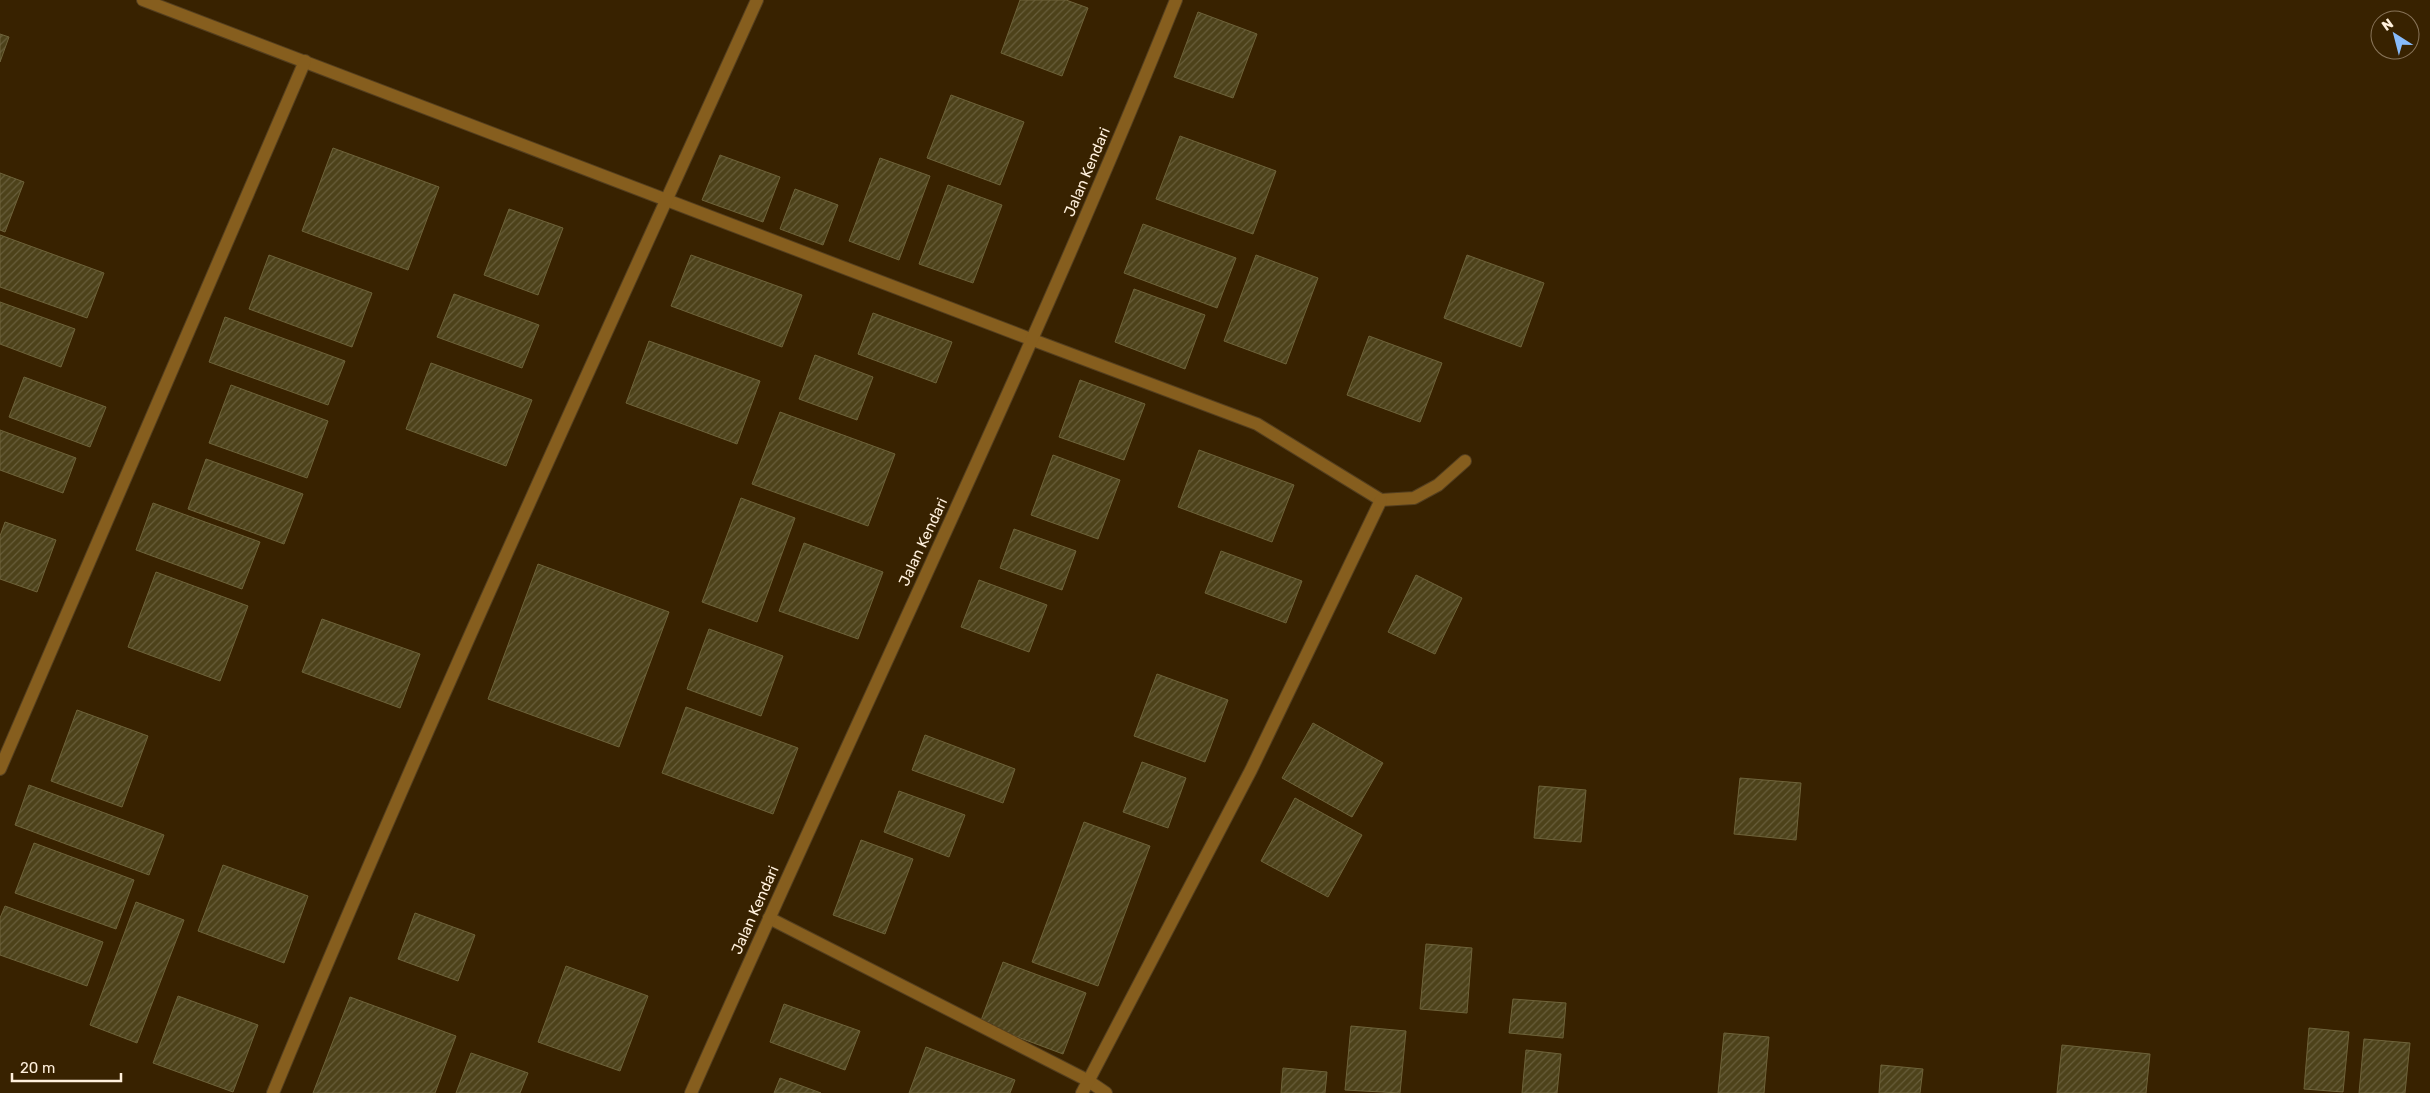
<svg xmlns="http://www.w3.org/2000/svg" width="2430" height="1093" viewBox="0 0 2430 1093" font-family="Rubik,sans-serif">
  <defs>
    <pattern id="building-hatch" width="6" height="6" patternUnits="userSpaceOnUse" patternTransform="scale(1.25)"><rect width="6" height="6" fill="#4d421a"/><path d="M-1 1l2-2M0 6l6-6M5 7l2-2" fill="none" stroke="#685e3b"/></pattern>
  </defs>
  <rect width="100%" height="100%" fill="#382200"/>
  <g fill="url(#building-hatch)" stroke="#6e633a">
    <path d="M1020,0H1066L1088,8L1062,76L1001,53Z"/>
    <path d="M1198,12L1257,34L1233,98L1174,77Z"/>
    <path d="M0,34L9,37L0,62Z"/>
    <path d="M951,95L1024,122L1000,185L927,158Z"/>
    <path d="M1180,136L1276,171L1253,234L1156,199Z"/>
    <path d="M333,148L439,187L408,270L302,231Z"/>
    <path d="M720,155L780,177L763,222L702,200Z"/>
    <path d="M880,158L930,176L899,260L849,241Z"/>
    <path d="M0,173L24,182L5,232L0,230Z"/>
    <path d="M948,185L1002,205L973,283L919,264Z"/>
    <path d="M795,189L838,205L823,245L780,229Z"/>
    <path d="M509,209L563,228L538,295L484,275Z"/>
    <path d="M1143,224L1236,258L1217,308L1124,273Z"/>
    <path d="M0,235L104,273L87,318L0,287Z"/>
    <path d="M269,255L372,293L352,347L249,309Z"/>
    <path d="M691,255L802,295L782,347L671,306Z"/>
    <path d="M1256,255L1318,278L1286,364L1224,341Z"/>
    <path d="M1467,255L1544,283L1521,347L1444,318Z"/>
    <path d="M1134,289L1205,315L1185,369L1115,342Z"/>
    <path d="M454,294L539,325L522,368L437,337Z"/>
    <path d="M0,302L75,329L61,367L0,344Z"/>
    <path d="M873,313L952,342L936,383L858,354Z"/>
    <path d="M225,317L345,361L328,405L209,362Z"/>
    <path d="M1369,336L1442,363L1420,422L1347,395Z"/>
    <path d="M649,341L760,381L737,444L626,403Z"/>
    <path d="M815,355L873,377L857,420L799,399Z"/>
    <path d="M431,363L532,400L506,466L406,429Z"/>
    <path d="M24,377L106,407L90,447L9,417Z"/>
    <path d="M1080,380L1145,404L1124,460L1059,437Z"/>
    <path d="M231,385L328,421L307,478L209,443Z"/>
    <path d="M780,412L895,454L868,526L752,484Z"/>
    <path d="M0,430L76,458L63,493L0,470Z"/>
    <path d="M1199,450L1294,485L1272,542L1178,507Z"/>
    <path d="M1053,455L1120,480L1098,539L1031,515Z"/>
    <path d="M206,459L303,494L284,544L188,509Z"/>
    <path d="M741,498L795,518L757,622L702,602Z"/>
    <path d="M153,503L260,542L242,589L136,550Z"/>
    <path d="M5,522L56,540L37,592L0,579V536Z"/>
    <path d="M1014,529L1076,551L1062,590L1000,568Z"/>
    <path d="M804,543L883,572L858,639L779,611Z"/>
    <path d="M1221,551L1302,581L1286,623L1205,593Z"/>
    <path d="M538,564L669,612L619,747L488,699Z"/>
    <path d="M156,572L248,606L220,681L128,647Z"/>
    <path d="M1416,575L1462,598L1435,654L1388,632Z"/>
    <path d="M979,580L1047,605L1029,652L961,627Z"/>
    <path d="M322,619L420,654L400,708L302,672Z"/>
    <path d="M709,629L783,656L761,716L687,689Z"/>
    <path d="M1157,674L1228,700L1205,762L1134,736Z"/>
    <path d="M686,707L798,748L773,814L662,773Z"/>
    <path d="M77,710L148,736L122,807L51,781Z"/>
    <path d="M1313,723L1383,763L1352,817L1282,778Z"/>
    <path d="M925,735L1015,769L1003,803L912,770Z"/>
    <path d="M1142,762L1186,778L1168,828L1123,812Z"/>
    <path d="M1740,778L1801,783L1796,840L1734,834Z"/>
    <path d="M29,785L164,835L149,875L15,825Z"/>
    <path d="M1539,786L1586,790L1581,842L1534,838Z"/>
    <path d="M899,791L965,815L949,857L884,832Z"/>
    <path d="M1295,798L1362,835L1328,897L1261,861Z"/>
    <path d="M1084,822L1150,846L1098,986L1032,962Z"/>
    <path d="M861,840L913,859L885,934L833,915Z"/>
    <path d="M34,843L134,880L116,929L15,893Z"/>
    <path d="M223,865L308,896L284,963L198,931Z"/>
    <path d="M136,902L184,920L137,1043L90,1025Z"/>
    <path d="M5,906L103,942L87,986L0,955V918Z"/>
    <path d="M415,913L475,935L458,981L398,959Z"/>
    <path d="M1426,944L1472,948L1467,1013L1420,1009Z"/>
    <path d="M1003,962L1086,993L1063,1054L980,1023Z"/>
    <path d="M566,966L648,996L620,1071L538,1042Z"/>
    <path d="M178,996L258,1025L233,1092L153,1063Z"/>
    <path d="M350,997L456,1036L435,1093H313Z"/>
    <path d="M1513,999L1566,1003L1563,1038L1509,1033Z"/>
    <path d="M784,1004L860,1031L845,1070L770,1042Z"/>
    <path d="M1351,1026L1406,1031L1400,1093L1345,1090Z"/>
    <path d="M2309,1028L2349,1032L2343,1092L2304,1089Z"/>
    <path d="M1724,1033L1769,1037L1764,1093H1718Z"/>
    <path d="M2364,1039L2410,1043L2405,1093H2359Z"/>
    <path d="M2062,1045L2150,1054L2146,1093H2057Z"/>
    <path d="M926,1047L1015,1080L1010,1093H909Z"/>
    <path d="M1526,1050L1561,1054L1557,1093H1522Z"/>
    <path d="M471,1053L528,1073L520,1093H456Z"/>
    <path d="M1881,1065L1923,1069L1920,1093H1879Z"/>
    <path d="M1283,1068L1327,1072L1325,1093H1281Z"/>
    <path d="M780,1078L821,1093H774Z"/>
  </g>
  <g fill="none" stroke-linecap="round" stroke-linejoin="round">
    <g stroke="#543f1f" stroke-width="14">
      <g id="minor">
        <path d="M143,0L1033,340L1257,424L1381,500L1414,498L1438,485L1465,461"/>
        <path d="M0,769L305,61"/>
        <path d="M769,918L1087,1080L1106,1093"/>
        <path d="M273,1093C425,725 593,363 757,0"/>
        <path d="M691,1093C852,728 1027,370 1176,0"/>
        <path d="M1082,1093L1251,770L1381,500"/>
      </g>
    </g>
    <use href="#minor" stroke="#865e1e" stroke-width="12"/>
  </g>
  <g text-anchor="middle" stroke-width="4.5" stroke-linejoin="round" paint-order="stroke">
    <g font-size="15" fill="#fff0dc" stroke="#382200">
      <text transform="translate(1087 172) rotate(-67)" y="5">Jalan Kendari</text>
      <text transform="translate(923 542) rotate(-65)" y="5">Jalan Kendari</text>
      <text transform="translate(755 910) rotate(-66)" y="5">Jalan Kendari</text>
    </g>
  </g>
  <g transform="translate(2395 35) rotate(324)"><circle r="24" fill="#382200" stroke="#887458"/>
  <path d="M0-4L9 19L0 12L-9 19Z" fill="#87bbfb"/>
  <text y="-8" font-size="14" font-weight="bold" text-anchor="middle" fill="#fff0dc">N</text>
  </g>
  <path d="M12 1073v8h109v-8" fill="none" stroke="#fff0dc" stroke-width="2.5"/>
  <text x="20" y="1073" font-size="15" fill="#fff0dc" stroke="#382200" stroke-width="4" paint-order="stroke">20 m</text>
</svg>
